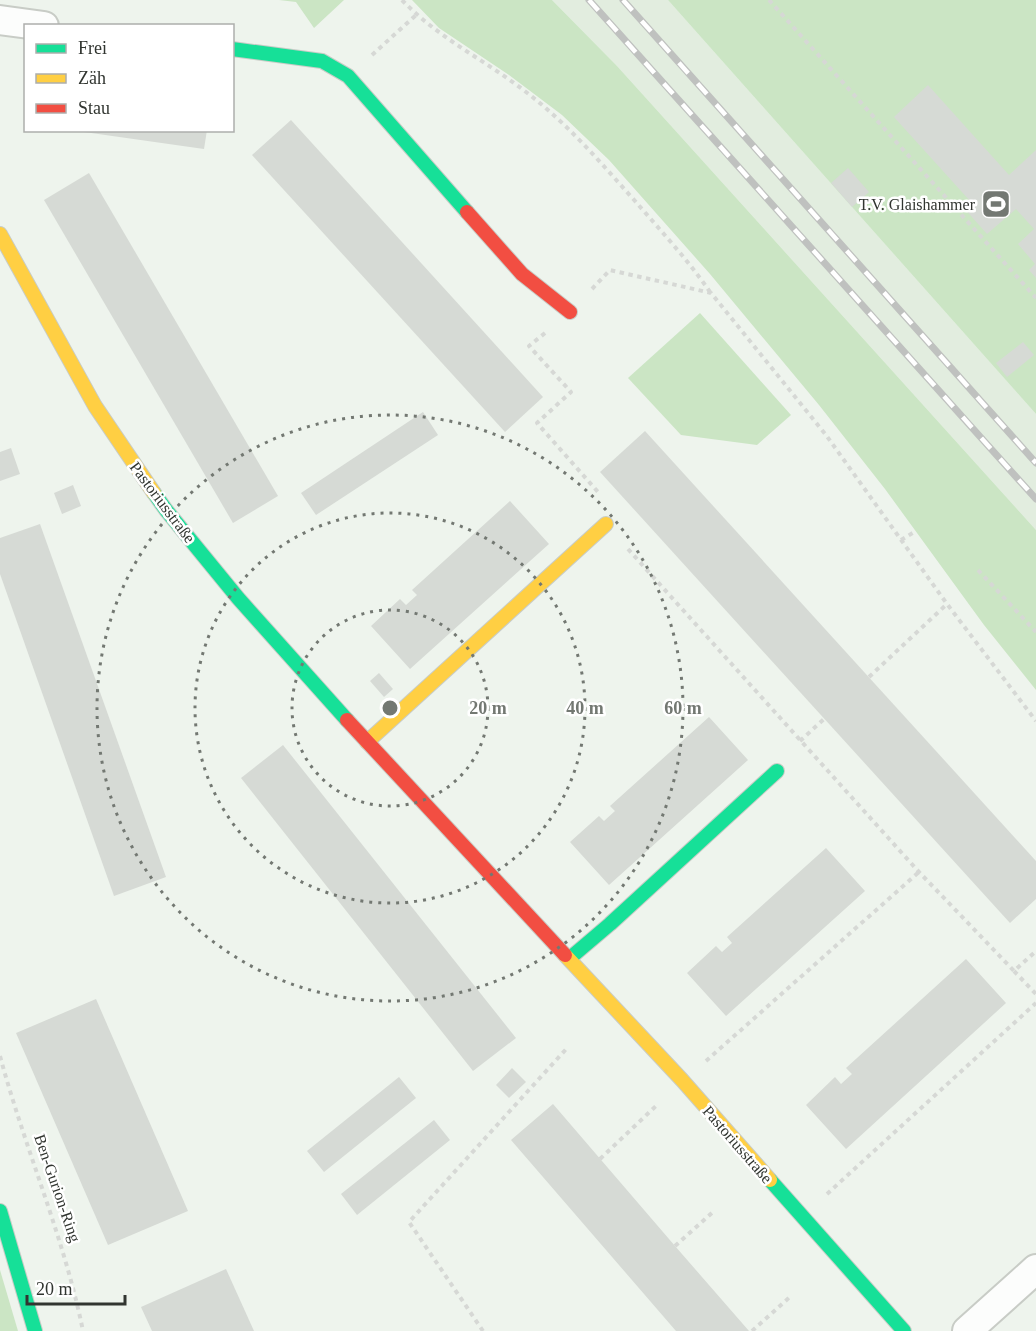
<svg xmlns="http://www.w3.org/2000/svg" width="1036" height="1331" viewBox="0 0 1036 1331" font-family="Georgia,serif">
  <rect width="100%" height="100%" fill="#eef4ed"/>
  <path fill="#e2eddf" d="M552,0H668L1036,414V530L617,66Z"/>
  <g fill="#cbe5c4">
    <path d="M279,0H344L314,28L296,2Z"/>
    <path d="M412,0H552L617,66L1036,530V690L984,625L885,489L819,405L710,274L609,160L562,115L509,75L439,28Z"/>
    <path d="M668,0H1036V414Z"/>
    <path d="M700,313L791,415L757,445L681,435L628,378Z"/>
    <path d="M0,1270L18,1331H0Z"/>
  </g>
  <g fill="#d6dad5">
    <path d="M928,85L1009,175L1036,150V278L1029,270L1035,264L1018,244L1034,229L1016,209L987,234L964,208L971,202L894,117Z"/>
    <path d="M291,120L543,397L505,432L252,155Z"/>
    <path d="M70,130H207L204,149Z"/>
    <path d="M848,168L869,192L852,207L831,183Z"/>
    <path d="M89,173L278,496L233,523L44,200Z"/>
    <path d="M1023,342L1034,355L1007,377L996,363Z"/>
    <path d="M423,412L438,435L316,515L301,493Z"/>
    <path d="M645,431L1036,861V899L1010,923L600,472Z"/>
    <path d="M11,448L20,474L0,481V452Z"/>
    <path d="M73,485L81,506L62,514L54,493Z"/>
    <path d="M510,501L549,544L410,669L371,626L400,599L406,605L417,595L412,590Z"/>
    <path d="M40,524L166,877L114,896L0,574V538Z"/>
    <path d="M379,673L393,689L384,697L370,681Z"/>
    <path d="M709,717L748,760L609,885L570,842L599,816L604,821L615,811L610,806Z"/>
    <path d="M283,745L516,1038L473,1071L241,778Z"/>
    <path d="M826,848L865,891L726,1016L687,973L716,946L722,952L732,943L727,937Z"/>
    <path d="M966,959L1006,1003L846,1149L806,1105L835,1077L841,1084L852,1074L846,1068Z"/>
    <path d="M96,999L188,1211L108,1245L16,1033Z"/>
    <path d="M512,1068L526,1082L509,1098L496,1085Z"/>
    <path d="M399,1077L416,1098L324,1172L307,1151Z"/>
    <path d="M553,1104L675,1246L749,1331H676L511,1140Z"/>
    <path d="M434,1120L450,1140L357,1215L341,1194Z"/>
    <path d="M226,1269L254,1331H152L141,1307Z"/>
  </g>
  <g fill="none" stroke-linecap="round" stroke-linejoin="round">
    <g stroke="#c8ccc6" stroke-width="32">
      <g id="street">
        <path d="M0,20L44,26"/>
        <path d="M967,1331L1036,1269"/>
      </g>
    </g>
    <g stroke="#c8ccc6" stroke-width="16">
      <g id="fast">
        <path d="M232,49L322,61L348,76L467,212"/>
        <path d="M154,493L166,510L238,598L347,720"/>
        <path d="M570,958L610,924L777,771"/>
        <path d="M770,1180L904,1331"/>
        <path d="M0,1211L35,1331"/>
      </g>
    </g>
    <g stroke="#c8ccc6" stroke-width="16">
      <g id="slow">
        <path d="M0,234L95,406L154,493"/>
        <path d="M367,742L606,524"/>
        <path d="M565,955L682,1080L770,1180"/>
      </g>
    </g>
    <g stroke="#c8ccc6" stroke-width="16">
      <g id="jam">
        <path d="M467,212L522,274L570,312"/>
        <path d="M347,720L565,955"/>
      </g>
    </g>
    <g stroke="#d6d8d5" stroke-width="4" stroke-dasharray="4.5 4.5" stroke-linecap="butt">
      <path d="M402,0C438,38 485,60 526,92C568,124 600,162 635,201C661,231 688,260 710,292"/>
      <path d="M769,0L1036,298"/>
      <path d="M372,55L416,15"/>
      <path d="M592,289L610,270L711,293L826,435L947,604L1036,721"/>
      <path d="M545,333L529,346L571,392L537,423L598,492"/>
      <path d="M901,540L916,531"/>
      <path d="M628,549L919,872L1014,971L1036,951"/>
      <path d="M978,570L1036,632"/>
      <path d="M869,677L947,604"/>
      <path d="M800,741L824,719"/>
      <path d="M1014,971L1036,994"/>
      <path d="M0,1056C25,1149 64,1237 83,1331"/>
      <path d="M706,1061L919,872"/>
      <path d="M600,1159L658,1104"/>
      <path d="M827,1194L1036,1003"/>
      <path d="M675,1246L714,1211"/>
      <path d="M483,1331L409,1222L568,1047"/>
      <path d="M752,1331L792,1295"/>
    </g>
    <use href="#street" stroke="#fcfdfc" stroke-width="28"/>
    <use href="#fast" stroke="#16e098" stroke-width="14"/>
    <use href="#slow" stroke="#ffcf43" stroke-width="14"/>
    <use href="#jam" stroke="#f24e42" stroke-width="14"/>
    <g stroke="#bfc1bf" stroke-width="7">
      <g id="rail">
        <path d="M589,0L1036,499"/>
        <path d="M623,0L1036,463"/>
      </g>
    </g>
    <use href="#rail" stroke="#fff" stroke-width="4.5" stroke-dasharray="14" stroke-linecap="butt"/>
  </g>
  <g fill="none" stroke="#737872" stroke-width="3" stroke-dasharray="3 6">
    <circle cx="390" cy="708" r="98"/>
    <circle cx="390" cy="708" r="195"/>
    <circle cx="390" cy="708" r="293"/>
  </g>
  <defs>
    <g id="stadium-square" transform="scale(1.5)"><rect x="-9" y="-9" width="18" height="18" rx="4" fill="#737872" stroke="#fff"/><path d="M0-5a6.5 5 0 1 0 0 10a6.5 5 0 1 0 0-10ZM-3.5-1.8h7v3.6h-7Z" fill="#fff"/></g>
  </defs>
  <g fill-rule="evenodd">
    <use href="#stadium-square" x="996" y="204"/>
  </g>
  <g text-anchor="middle" stroke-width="5" stroke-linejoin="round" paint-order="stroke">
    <g font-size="16" fill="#313530" stroke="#fff" text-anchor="end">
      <text x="975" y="210">T.V. Glaishammer</text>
    </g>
    <g font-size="16" fill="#313530" stroke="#fff">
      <text transform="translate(163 502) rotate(53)" y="6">Pastoriusstraße</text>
      <text transform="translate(738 1144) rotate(49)" y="6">Pastoriusstraße</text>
      <text transform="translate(58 1188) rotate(71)" y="6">Ben-Gurion-Ring</text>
    </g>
  </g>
  <circle cx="390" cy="708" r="9" fill="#737872" stroke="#fff" stroke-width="3"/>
  <g font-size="18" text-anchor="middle" font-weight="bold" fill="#737872" stroke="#fff" stroke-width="5" stroke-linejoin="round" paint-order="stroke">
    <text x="488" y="714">20 m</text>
    <text x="585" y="714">40 m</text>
    <text x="683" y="714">60 m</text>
  </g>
  <rect x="24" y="24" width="210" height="108" fill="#ffffff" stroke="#adaeac" stroke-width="1.5"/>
  <rect x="36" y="44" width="30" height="9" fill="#16e098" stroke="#adaeac" stroke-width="1.5"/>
  <text x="78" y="54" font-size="18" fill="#313530">Frei</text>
  <rect x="36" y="74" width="30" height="9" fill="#ffcf43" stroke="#adaeac" stroke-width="1.5"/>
  <text x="78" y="84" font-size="18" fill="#313530">Zäh</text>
  <rect x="36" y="104" width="30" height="9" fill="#f24e42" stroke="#adaeac" stroke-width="1.5"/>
  <text x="78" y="114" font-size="18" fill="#313530">Stau</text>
  <path d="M27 1295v9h98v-9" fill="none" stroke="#313530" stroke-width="3"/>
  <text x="36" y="1295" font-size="18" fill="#313530" stroke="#ffffff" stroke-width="4.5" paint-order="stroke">20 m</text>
</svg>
